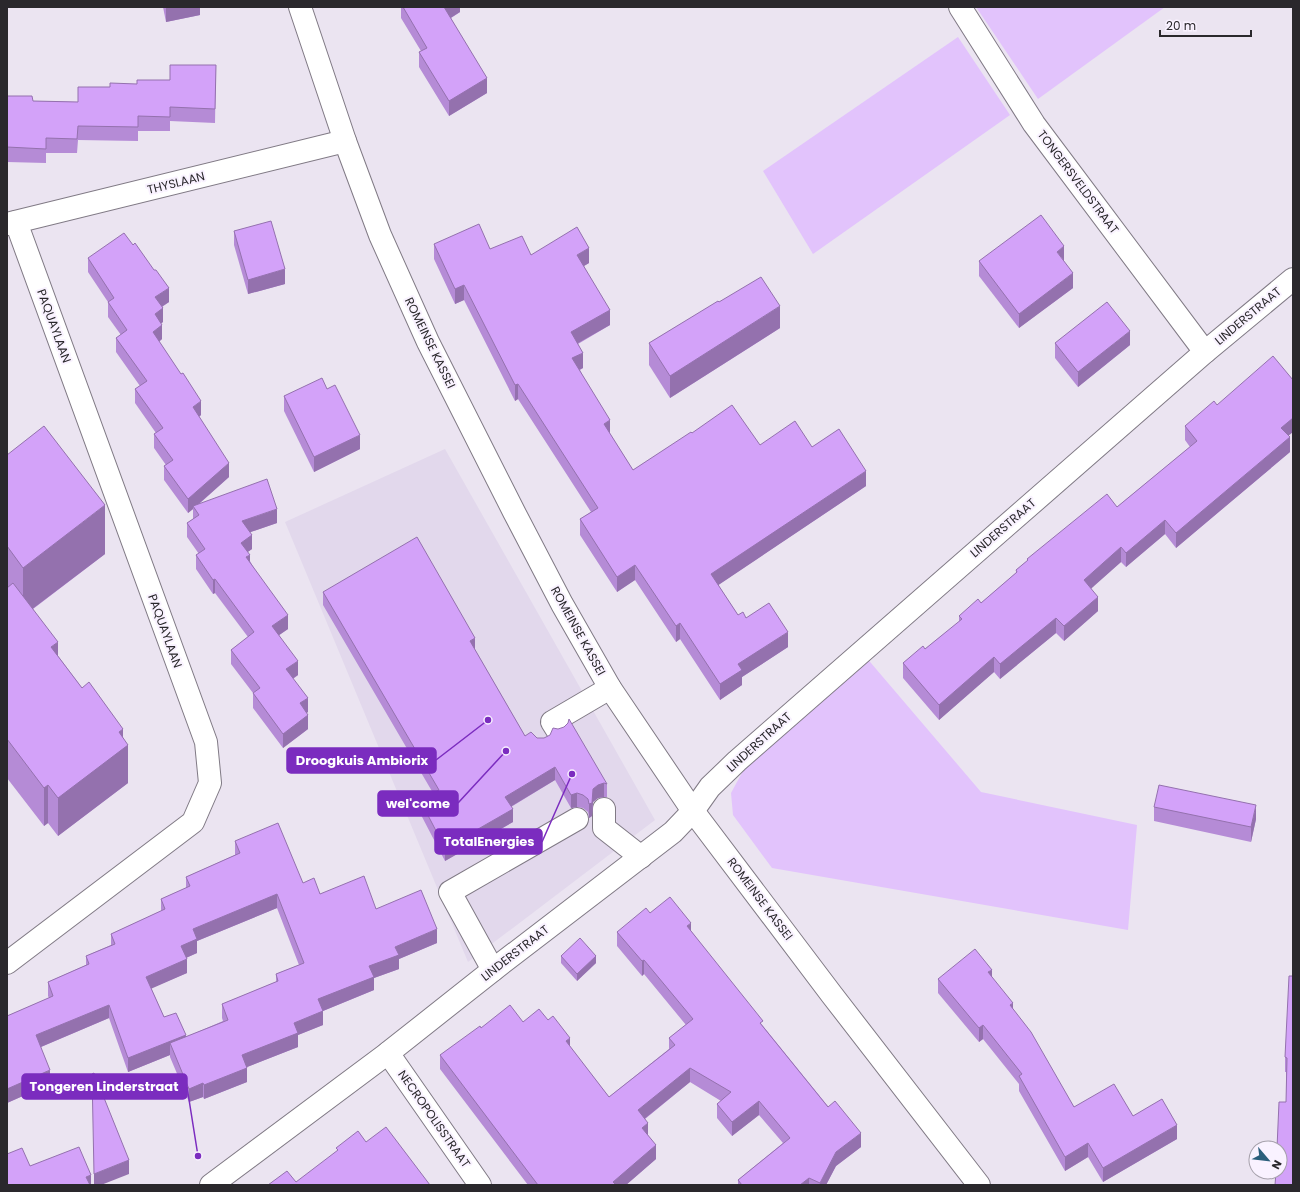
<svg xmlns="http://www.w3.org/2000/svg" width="1300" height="1192" viewBox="0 0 1300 1192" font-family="Poppins,sans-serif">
  <rect width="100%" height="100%" fill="#ebe4f1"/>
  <path fill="#e2d8ec" d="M445,449L655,820L468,962L285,522Z"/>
  <g fill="#e2c3fc">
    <path d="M976,7H1165L1038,99Z"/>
    <path d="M958,37L1010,115L813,254L763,171Z"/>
    <path d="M865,656L981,792L1137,825L1128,930L772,868L733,815L731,793L744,769Z"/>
  </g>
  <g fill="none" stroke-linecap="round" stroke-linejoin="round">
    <g stroke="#807a85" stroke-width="24">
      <g id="minor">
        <path d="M960,7L1034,124L1205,352"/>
        <path d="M7,224L345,141"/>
        <path d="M557,730L552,722L610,688"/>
        <path d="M604,809V828L641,857"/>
        <path d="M7,963L193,822L210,783L206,742L16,222"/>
        <path d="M493,970L450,892L577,819"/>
        <path d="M388,1053L480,1185"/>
        <path d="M211,1185L388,1053L493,970L673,832L693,811L710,787L737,761L1205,352L1293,279"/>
      </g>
    </g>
    <g stroke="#807a85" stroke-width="24">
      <path id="major" d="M300,7L345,141L380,235L428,342L514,512L562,604L610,688L693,811L832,995L979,1185"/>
    </g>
    <use href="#minor" stroke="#fff" stroke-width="22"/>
    <use href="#major" stroke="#fff" stroke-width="22"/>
  </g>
  <g fill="#b58bd6" fill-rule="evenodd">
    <path d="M163,7H200V15L166,22Z"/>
    <path d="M401,7H460V12L451,18L487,93L449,116L419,67V52L421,51L401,18Z"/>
    <path d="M216,65L215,123L170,121V131H138V141L78,140L77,153H46V163L7,162V96L33,101L78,102L110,87L170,80Z"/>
    <path d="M234,231L285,284L248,294L234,245Z"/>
    <path d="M434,244L490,249L589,263L584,266L610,325L578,344L583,368L580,370L610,434L633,470L692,433L760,445L812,447L866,486L718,585L738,615L746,618L788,647L742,677V685L720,700L680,639L676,642L635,580L617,592L580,535V519L591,512L518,399L515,401L464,300L455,304L434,259Z"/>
    <path d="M88,258L169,302L162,307L163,322L161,323L162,339L159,342L201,415L199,417L229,477L198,505L277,523L250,532L252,549L247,552L250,561L288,629L279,635L298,675L293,679L308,712L306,713L308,729L283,748L253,708V693L231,664V650L248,637L215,593L213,594L196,569V555L199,554L187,537V523L193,519V509L188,513L164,480V466L166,465L154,448V434L156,433L135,403V389L140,386L116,352V338L121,335L108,317V302L88,272Z"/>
    <path d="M979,261L1073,288L1019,328L979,276Z"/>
    <path d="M719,302L780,328L670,398L649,365V343Z"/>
    <path d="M1055,343L1130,345L1078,387L1055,358Z"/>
    <path d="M327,389L360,449L314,472L284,411V396Z"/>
    <path d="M1217,405L1289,436L1290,452L1176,548L1165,534L1126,567L1121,562L1091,588L1098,611L1064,641L1056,633L1000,679L994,672L939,720L903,678V663L925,649L959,622V616L981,603L1016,573V570L1027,561V559L1117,507L1190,447L1185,440V426Z"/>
    <path d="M7,455L105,554L33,609L58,656L82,688L123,738L128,783L58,836L48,823L44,826L7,778Z"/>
    <path d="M323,592L475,650L525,736L537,738L607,784V797H604L598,798L593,802L592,816L589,818L588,812L583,808L577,807L571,808L555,780L511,807L513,822L445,861L420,813V800L433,793L323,605Z"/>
    <path d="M1154,807L1256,819L1251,842L1154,821Z"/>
    <path d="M235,841L303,883L320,894L376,909L437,943L399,959V969L374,978V990L323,1011V1025L298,1035V1047L247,1067V1082L204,1099L203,1097L189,1102L170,1057V1055L128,1072L109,1018L41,1047L50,1084L7,1103V1016L49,998L48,996V982L86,965V956L111,945V934L161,911V899L186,888V877L235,855ZM277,908L299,965L276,974V982L222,1004V1018L223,1021L186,1037L164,1017L151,988L187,973L186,958L197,953V941Z"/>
    <path d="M650,913L691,931L763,1026L861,1147L836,1166L826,1185H738V1180L783,1143L759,1115L732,1136L717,1118V1104L721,1101L690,1082L645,1119L648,1135L656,1159L626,1185H528L440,1069V1055L481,1028L523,1022L570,1047L609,1097L669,1049V1038L686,1025L644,974L642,976L617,946V932Z"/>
    <path d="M561,956L596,963L577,981L561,963Z"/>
    <path d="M1293,976L1286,1102V1072H1285V1057Z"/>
    <path d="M992,977L1013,1009L1074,1107L1133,1116L1177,1139L1103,1182L1088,1157L1065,1171L1019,1091V1084L983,1039L979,1042L938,993V979Z"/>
  </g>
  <g fill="#9471ae">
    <path d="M170,7H200V15L166,22V8Z"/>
    <path d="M444,7H460V12L444,22Z"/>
    <path d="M487,78V93L449,116V101Z"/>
    <path d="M1064,246V261L1057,252Z"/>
    <path d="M589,248V263L577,270V255Z"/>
    <path d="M285,269V284L248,294V280Z"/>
    <path d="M1073,273V288L1019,328V314Z"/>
    <path d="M464,285V300L455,304V289Z"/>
    <path d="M169,288V302L155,311V297Z"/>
    <path d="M780,306V328L670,398V376Z"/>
    <path d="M163,308V322L155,328V314Z"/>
    <path d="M610,310V325L571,347V332Z"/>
    <path d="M162,325V339L153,346V332Z"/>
    <path d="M1130,331V345L1078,387V372Z"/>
    <path d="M583,353V368L572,373V358Z"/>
    <path d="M518,384V399L515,401V385Z"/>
    <path d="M201,401V415L193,421V407Z"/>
    <path d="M1293,406V432L1281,442V428Z"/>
    <path d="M610,420V435L604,424Z"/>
    <path d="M360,435V449L314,472V457Z"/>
    <path d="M1290,437V452L1176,548V533Z"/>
    <path d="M229,463V477L194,508L193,506V509L188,513V499Z"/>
    <path d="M866,471V486L711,590V574Z"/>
    <path d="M105,505V554L23,616V568Z"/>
    <path d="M277,509V523L242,535V521Z"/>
    <path d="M1165,520V534L1126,567V553Z"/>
    <path d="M252,535V549L241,557V543Z"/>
    <path d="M1121,547V562L1084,595V580Z"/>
    <path d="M250,555V569L246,557Z"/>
    <path d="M635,565V580L617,592V577Z"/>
    <path d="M215,579V593L213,594V580Z"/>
    <path d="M1098,597V611L1064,641V626Z"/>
    <path d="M288,615V629L272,640V626Z"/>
    <path d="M1056,618V633L1000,679V664Z"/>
    <path d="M680,623V639L676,642V626Z"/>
    <path d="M788,632V647L742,677V685L720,700V684L738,664Z"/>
    <path d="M475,638V651L470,641Z"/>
    <path d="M58,642V680L51,647Z"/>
    <path d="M994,657V672L939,720V705Z"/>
    <path d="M298,661V675L286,683V669Z"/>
    <path d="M308,698V712L300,718V703Z"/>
    <path d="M308,715V729L283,748V734Z"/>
    <path d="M123,729V748L128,745V783L58,836V798L119,732Z"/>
    <path d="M555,767V780L505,810V797Z"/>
    <path d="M604,783V797L598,798L593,802L592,816L589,818V804L593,789L598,785Z"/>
    <path d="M48,785V823L44,826V788Z"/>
    <path d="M577,793V807L571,808V795Z"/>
    <path d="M1256,805V819L1251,842V827Z"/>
    <path d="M513,809V822L445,861V848Z"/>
    <path d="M277,894V908L197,941V953L181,960V946L193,929Z"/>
    <path d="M691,923V937L687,926Z"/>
    <path d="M437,929V943L399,959V969L374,978V990L318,1013V999L369,966L395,947Z"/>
    <path d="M596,956V963L577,981V974Z"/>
    <path d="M187,959V973L146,991V977Z"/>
    <path d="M644,960V974L642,976V961Z"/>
    <path d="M992,970V984L988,972Z"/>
    <path d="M1013,1003V1017L1010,1005Z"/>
    <path d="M109,1005V1018L36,1049V1035Z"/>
    <path d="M323,1011V1025L298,1035V1047L242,1069V1055L294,1023Z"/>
    <path d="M983,1025V1039L979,1042V1028Z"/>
    <path d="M186,1035V1049L170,1043V1055L128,1072V1058Z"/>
    <path d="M570,1038V1052L566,1041Z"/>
    <path d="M247,1068V1082L204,1099V1085Z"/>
    <path d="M690,1068V1082L638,1124V1110Z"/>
    <path d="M50,1070V1084L7,1103V1089Z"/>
    <path d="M203,1083V1097L189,1102V1089Z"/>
    <path d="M759,1101V1115L732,1136V1122Z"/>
    <path d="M648,1123V1137L642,1128Z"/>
    <path d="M1177,1125V1139L1103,1182V1168Z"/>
    <path d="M861,1133V1147L836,1166L826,1185H820V1183L836,1152Z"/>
    <path d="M1088,1143V1157L1065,1171V1157Z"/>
    <path d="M656,1145V1159L626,1185H613V1182Z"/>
    <path d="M129,1160V1174L101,1185H94V1174Z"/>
    <path d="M91,1175V1185H86V1177Z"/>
    <path d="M809,1178V1185H800Z"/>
  </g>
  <g fill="#d3a2f9" stroke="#9471ae">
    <path d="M403,7H444L487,78L449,101L419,52L427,48Z"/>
    <path d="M170,65H216L215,109L170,107V117L138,116V127L78,126L77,139L46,138V149L7,147V96H32L33,101L78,102V87H110V83L137,84V80H170Z"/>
    <path d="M1041,215L1064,246L1057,252L1073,273L1019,314L979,261Z"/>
    <path d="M271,221L285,269L248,280L234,231Z"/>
    <path d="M479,224L490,249L522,236L531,255L577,227L589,248L577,255L610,310L571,332L583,353L572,358L610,420L604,424L633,470L691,432L692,433L732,405L760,445L795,421L812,447L839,429L866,471L711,574L738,615L743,612L746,618L769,603L788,632L738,664L742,670L720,684L680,623L676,626L635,565L617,577L580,519L598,508L518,384L515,385L464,285L455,289L434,244Z"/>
    <path d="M124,233L133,245L135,243L154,270H156L169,288L155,297L163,308L155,314L162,325L153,332L181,374L183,373L201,401L193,407L229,463L188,499L164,466L173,460L154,434L163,428L135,389L147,381L116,338L127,330L108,302L114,298L88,258Z"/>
    <path d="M761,277L780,306L670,376L649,343L718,301L719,302Z"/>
    <path d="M1107,302L1130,331L1078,372L1055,343Z"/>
    <path d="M1273,356L1293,380V418L1281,428L1290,437L1176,533L1165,520L1126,553L1121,547L1084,580L1098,597L1064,626L1056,618L1000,664L994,657L939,705L903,663L923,646L925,649L962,619L959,616L978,599L981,603L1017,572L1016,570L1028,560L1027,559L1107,494L1117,507L1197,441L1185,426L1214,401L1217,405Z"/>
    <path d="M322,378L327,389L335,385L360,435L314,457L284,396Z"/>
    <path d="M44,426L105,505L23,568L7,546V455Z"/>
    <path d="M267,479L277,509L242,521L252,535L241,543L250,555L246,557L288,615L272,626L298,661L286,669L308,698L300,703L308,715L283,734L253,693L260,688L231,650L254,632L215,579L213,580L196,555L205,549L187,523L199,515L193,506Z"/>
    <path d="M417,537L475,638L470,641L525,736L531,732L537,738H544L550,735L553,728L558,729L564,727L568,723L569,719L607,784L604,783L598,785L593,789L592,803L589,804L588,799L583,795L577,793L571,795L555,767L505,797L513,809L445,848L420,800L439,790L323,592Z"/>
    <path d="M13,583L58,642L51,647L82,688L89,682L123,729L119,732L128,745L58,798L48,785L44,788L7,739V588Z"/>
    <path d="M1159,785L1256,805L1251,827L1154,807Z"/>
    <path d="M278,823L303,883L314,878L320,894L364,876L376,909L421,890L437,929L395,947L399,955L369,966L374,977L318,999L323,1011L294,1023L298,1033L242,1055L247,1068L204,1085L203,1083L189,1089L170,1043L228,1020L222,1004L278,981L276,974L304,963L277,894L193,929L197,939L181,946L187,959L146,977L164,1017L176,1013L186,1035L128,1058L109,1005L36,1035L50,1070L7,1089V1016L53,996L48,982L89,964L86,956L115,944L111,934L165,909L161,899L190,886L186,877L240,853L235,841Z"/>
    <path d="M670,897L691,923L687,926L763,1021L760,1023L828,1107L835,1101L861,1133L836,1152L820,1183L809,1178L800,1185H742L738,1180L790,1138L759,1101L732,1122L717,1104L731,1092L690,1068L638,1110L648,1123L642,1128L656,1145L613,1182L616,1185H538L440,1055L480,1026L481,1028L510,1005L523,1022L539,1009L548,1020L553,1016L570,1038L566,1041L609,1097L675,1045L669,1038L693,1019L644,960L642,961L617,932L646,908L650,913Z"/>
    <path d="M580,938L596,956L577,974L561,956Z"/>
    <path d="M975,949L992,970L988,972L1013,1003L1010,1005L1031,1032L1074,1107L1114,1084L1133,1116L1162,1099L1177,1125L1103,1168L1088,1143L1065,1157L1019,1076L1022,1074L983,1025L979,1028L938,979Z"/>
    <path d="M1289,976H1293V1185H1275L1276,1172H1280V1148H1277L1279,1102H1286L1287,1058L1285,1057Z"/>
    <path d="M94,1073L129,1160L94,1174L92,1074Z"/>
    <path d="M386,1127L430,1185H268L287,1171L296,1182L338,1150L336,1148L358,1131L366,1142Z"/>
    <path d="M79,1147L91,1175L86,1177L90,1185H7V1154L22,1148L30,1166Z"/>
  </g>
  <g text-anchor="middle" stroke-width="4" stroke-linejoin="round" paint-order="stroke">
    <g font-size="12" fill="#2a282c" stroke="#f9f2ff">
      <text transform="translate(1078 182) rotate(53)" y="4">TONGERSVELDSTRAAT</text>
      <text transform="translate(176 183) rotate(-14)" y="4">THYSLAAN</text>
      <text transform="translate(1248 316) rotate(-40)" y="4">LINDERSTRAAT</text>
      <text transform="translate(54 326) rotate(70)" y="4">PAQUAYLAAN</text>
      <text transform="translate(430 343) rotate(64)" y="4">ROMEINSE KASSEI</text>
      <text transform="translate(1003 528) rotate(-41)" y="4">LINDERSTRAAT</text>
      <text transform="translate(165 631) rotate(70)" y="4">PAQUAYLAAN</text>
      <text transform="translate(578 631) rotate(61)" y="4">ROMEINSE KASSEI</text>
      <text transform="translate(759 742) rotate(-42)" y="4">LINDERSTRAAT</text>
      <text transform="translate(760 899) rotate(53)" y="4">ROMEINSE KASSEI</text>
      <text transform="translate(515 953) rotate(-38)" y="4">LINDERSTRAAT</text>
      <text transform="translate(434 1119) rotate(55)" y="4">NECROPOLISSTRAAT</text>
    </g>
  </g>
  <path fill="none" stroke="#7b2cbf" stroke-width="1.5" d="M488 720L436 760M506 751L458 803M572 774L542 842M198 1156L187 1087"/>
  <g fill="#7b2cbf" stroke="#f9f2ff" stroke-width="1.5">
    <circle cx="488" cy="720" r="4"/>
    <circle cx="506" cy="751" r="4"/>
    <circle cx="572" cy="774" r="4"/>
    <circle cx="198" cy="1156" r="4"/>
  </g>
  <g fill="#7b2cbf" stroke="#7b2cbf" stroke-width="1.5">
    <rect x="287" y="748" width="149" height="25" rx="4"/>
    <rect x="378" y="791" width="80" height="25" rx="4"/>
    <rect x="435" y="829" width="107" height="25" rx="4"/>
    <rect x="22" y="1074" width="165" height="25" rx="4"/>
  </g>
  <g font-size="13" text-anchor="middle" font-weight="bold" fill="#fff">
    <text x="362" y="765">Droogkuis Ambiorix</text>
    <text x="418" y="808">wel'come</text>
    <text x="489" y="846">TotalEnergies</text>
    <text x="104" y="1091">Tongeren Linderstraat</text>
  </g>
  <rect width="1300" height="1192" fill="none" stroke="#2a282c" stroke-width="16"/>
  <g transform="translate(1268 1160) rotate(118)"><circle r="19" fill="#f9f2ff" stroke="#a6a1ab"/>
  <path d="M0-3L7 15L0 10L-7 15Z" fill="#2b5e7b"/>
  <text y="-6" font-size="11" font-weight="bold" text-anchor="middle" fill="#2a282c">N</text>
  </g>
  <path d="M1160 30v6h91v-6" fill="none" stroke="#2a282c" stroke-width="2"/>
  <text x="1166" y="30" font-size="12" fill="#2a282c" stroke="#f9f2ff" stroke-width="3" paint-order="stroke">20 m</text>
</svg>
